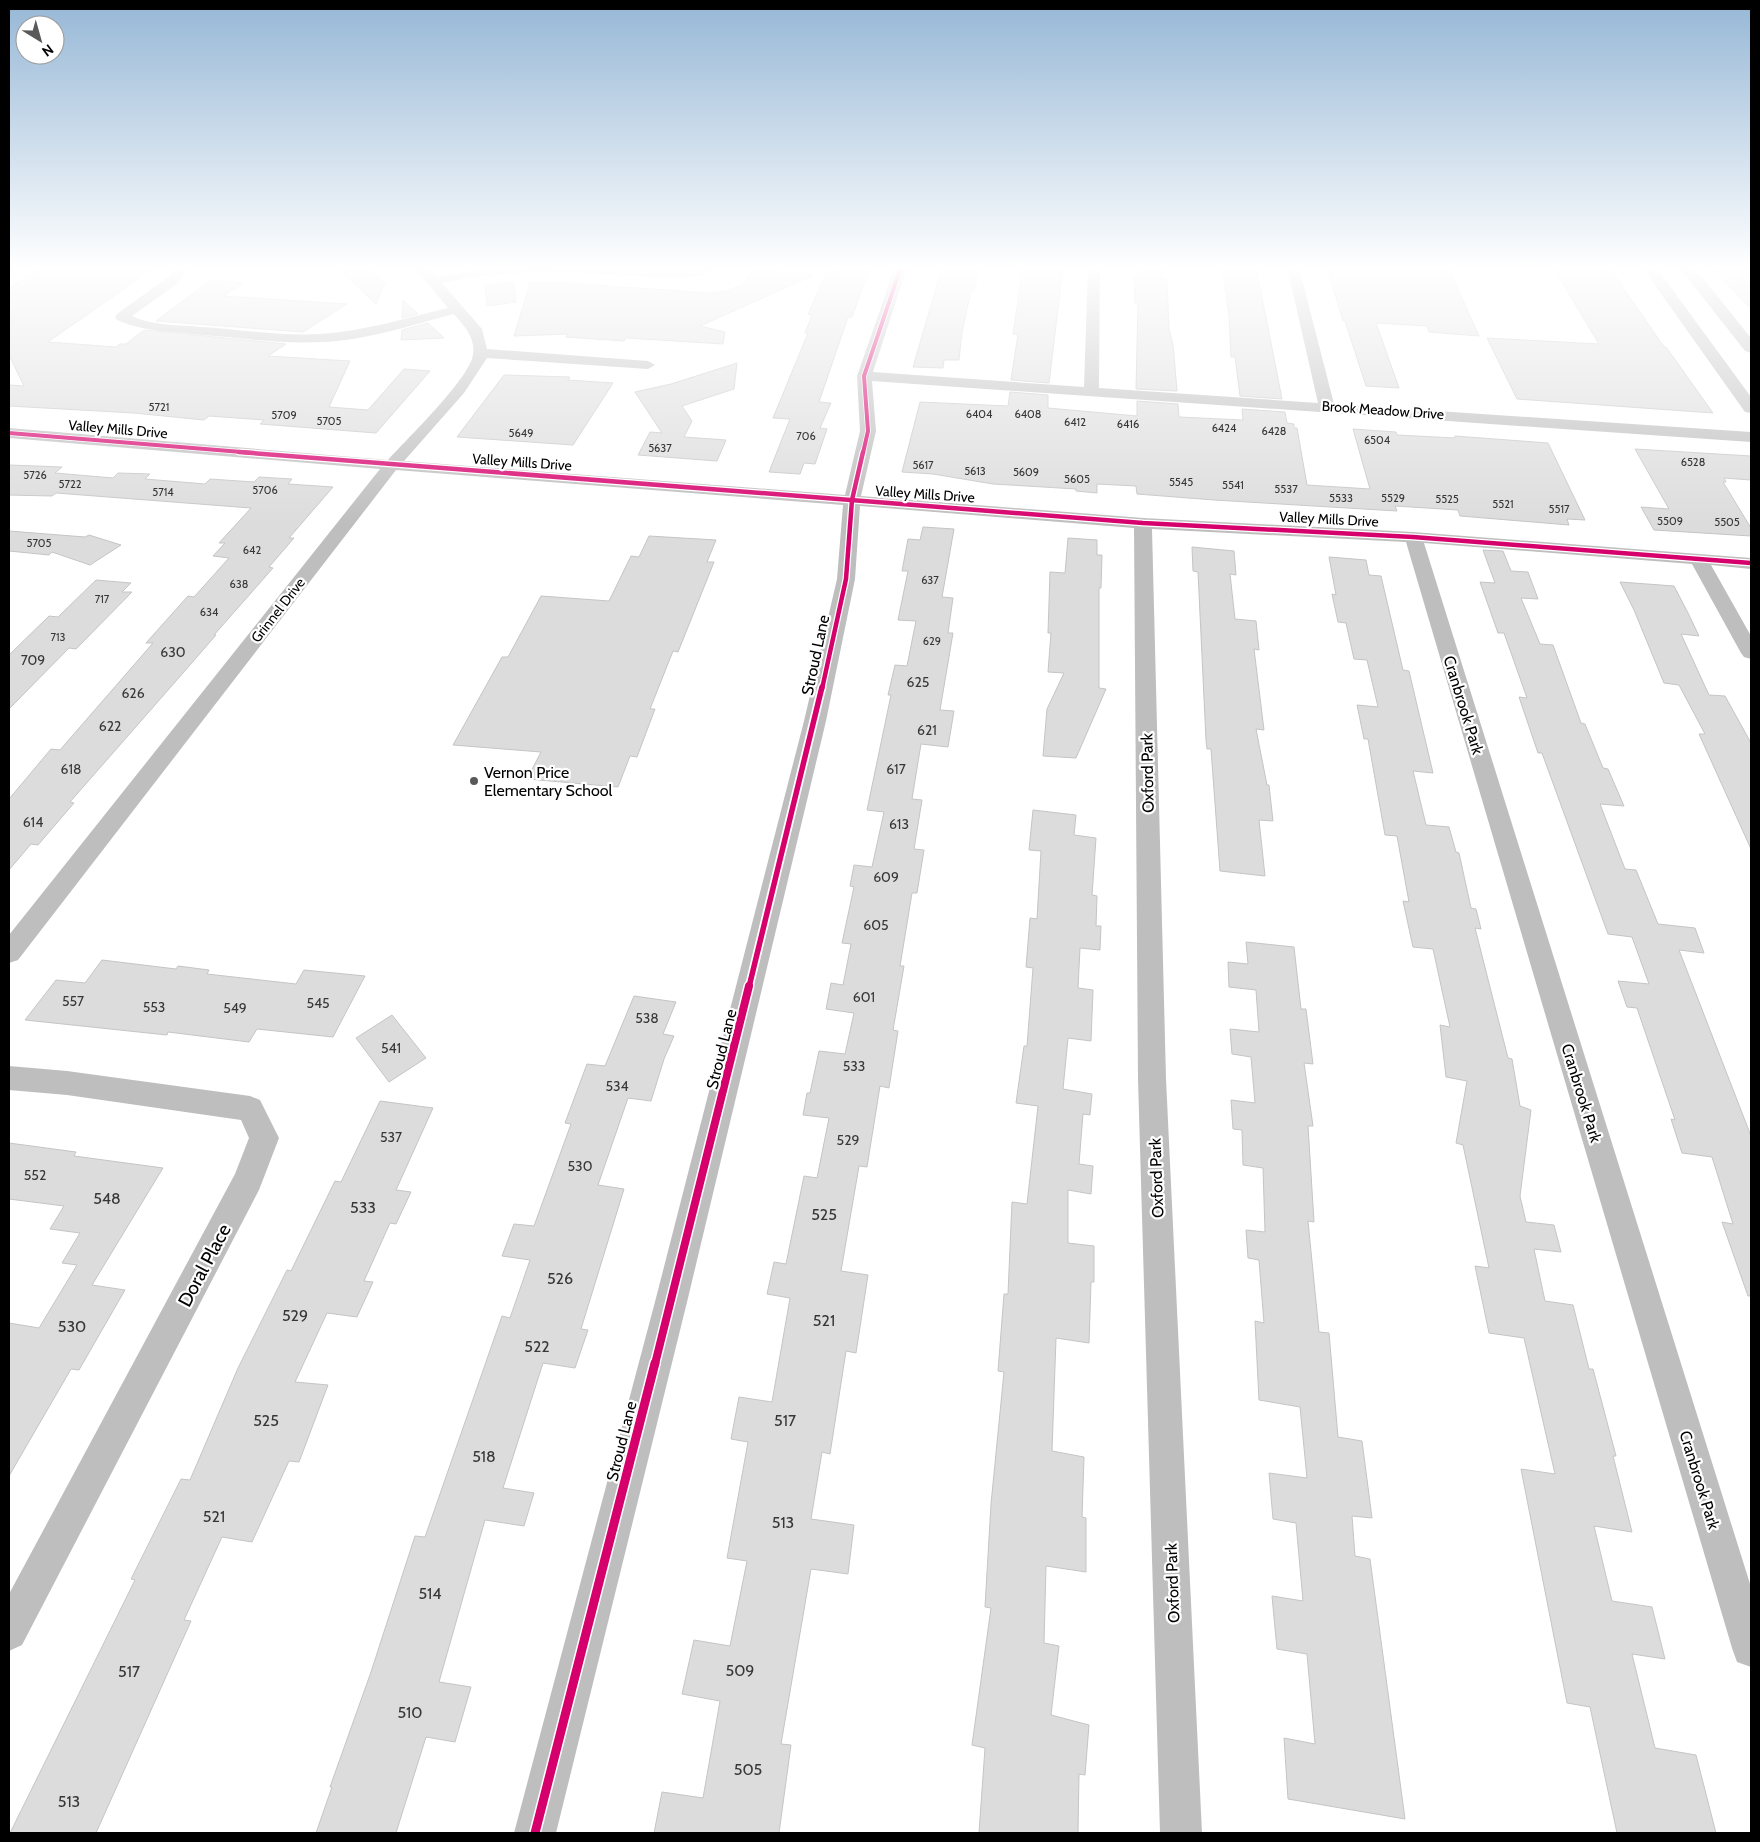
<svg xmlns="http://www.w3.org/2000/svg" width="1760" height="1842" viewBox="0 0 1760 1842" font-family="Cabin,sans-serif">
  <rect width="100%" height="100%" fill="#fff"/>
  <g fill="#dcdcdc" stroke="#c5c5c5">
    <path d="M41,267H155L48,342L116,347L120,344H126L144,330L286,344L268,356L350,361L329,407L368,410L404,369L430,371L376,433L260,424L264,420L209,416L204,420L134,413L9,406V385L24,386L9,355V288Z"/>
    <path d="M336,267H367L373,272L385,283L376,304Z"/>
    <path d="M754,267H780L777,272L814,275L700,326L725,332L723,344L626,338L624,341L566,337L568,334L514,336L530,283L551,282L710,293L726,291L744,284Z"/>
    <path d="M942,267H980L974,291H971L962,332L959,360H944L943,368L913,367Z"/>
    <path d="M1023,267H1063L1049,383L1011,380L1018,334H1013Z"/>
    <path d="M1139,267H1161L1162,279H1167L1169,330L1173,344L1177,391L1136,389L1138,304H1135L1134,277H1139Z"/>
    <path d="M1222,267H1256L1282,399L1240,396L1235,357H1231L1229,315Z"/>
    <path d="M1327,267H1448L1479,336L1429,332L1427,326L1376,323L1399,388L1366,386L1345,321H1343Z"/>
    <path d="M1553,267H1609L1664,347H1666L1713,413L1517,399L1487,338L1599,344Z"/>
    <path d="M836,268L869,270L852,317H848L819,402L831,403L820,428L827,429L815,464L804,463L800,474L769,472L790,419L773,418L808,333H805L812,315L808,314L825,276L827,273L834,274Z"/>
    <path d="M1713,269L1751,271V309Z"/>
    <path d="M211,280L243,283L224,296L347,304L303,332L156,321Z"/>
    <path d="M514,282L516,302L487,306L485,285Z"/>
    <path d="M403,300L418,314L402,318Z"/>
    <path d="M428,323L444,338L401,340L402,330Z"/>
    <path d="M737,363L734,389L682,406L692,421L684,437L726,440L717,461L638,455L650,432L662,433L635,392L671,384Z"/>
    <path d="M504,375L570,377L568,380L613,383L573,445L457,437Z"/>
    <path d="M1010,392L1048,395V408L1137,416V401L1178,404L1179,417L1243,420L1242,409L1285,412L1287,423L1294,424V428H1297L1307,485L1370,489L1353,429L1396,432L1397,435L1455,438V436L1548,443L1585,520L1567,519L1569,525L1460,516L1458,510L1395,506L1397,511L1214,500L1137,494L1136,486L1097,484V493L1076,491V489L993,484L933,474L902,472L920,402L1008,406Z"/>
    <path d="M1635,449L1751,456V480L1724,478L1726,482H1723L1751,528V536L1654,530L1641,507L1669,509Z"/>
    <path d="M9,465L62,467L55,473L113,478L118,473L150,474L145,479L205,484L210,479L254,482L259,477L292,479L288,484L333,487L289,538H294L269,567L273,568L214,635H216L190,665L70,802L74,803L38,845L31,844L9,870V799L51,749L60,750L153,643H146L188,596L194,597L229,558L213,556L225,543H219L251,508L56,493L52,496L9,495Z"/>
    <path d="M923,527L954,529L942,597L953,598L948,633H953L940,710L954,711L948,747L921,744L912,799L922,800L914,849L924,850L917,893H912L900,966H904L893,1030L898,1031L889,1088L880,1086L867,1167L859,1166L841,1271L868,1275L856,1353L846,1351L830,1454L822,1452L811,1519L854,1525L848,1574L811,1569L781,1744L791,1745L779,1833H654L662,1792L703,1798L720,1701L682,1694L694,1640L730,1646L747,1561L727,1558L748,1442L731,1439L739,1397L772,1402L790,1298L767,1294L774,1262L786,1264L804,1176L817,1178L829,1118L803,1115L807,1093H810L819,1051L845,1054L854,1013L826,1009L831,983L843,985L851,944L842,943L854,887L850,886L854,865L872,867L884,812L867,810L891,695H888L895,665L907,666L916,621L898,620L908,571H902L908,539L920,540Z"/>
    <path d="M9,531L85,537L89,535L121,545L90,565L52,552L49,555L9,551Z"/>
    <path d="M649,536L716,540L707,562H714L678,652L673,651L650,709H655L637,757L630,756L618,787L527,779L541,752L453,745L502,657H508L541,596L609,601L631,556L639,557Z"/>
    <path d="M1068,538L1097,540V555H1102L1101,588H1099V688L1106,689L1076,758L1043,756L1047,709L1064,673L1048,672L1051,633H1048L1050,572L1065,573Z"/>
    <path d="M1192,547L1234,551L1236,575L1230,574L1235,619L1256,621L1259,650L1254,649L1264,730L1256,729L1267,785H1269L1273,821L1259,820L1265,876L1220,871L1211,749H1207L1206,740L1198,572L1193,571Z"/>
    <path d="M1483,550L1503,551L1511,571L1528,572L1538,599L1521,598L1540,644L1553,645L1581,723L1585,724L1603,768L1608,769L1624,806L1600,804L1625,869L1636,870L1658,924L1695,928L1704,953L1679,950L1751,1136V1296H1748L1722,1222L1733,1224L1712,1157L1682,1153L1671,1119L1675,1120L1637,1008L1627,1007L1618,981L1649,984L1632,937L1608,934L1542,753H1538L1519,697L1527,698L1504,633H1498L1480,582L1495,583Z"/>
    <path d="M1329,557L1366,560L1369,575L1381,576L1403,670L1409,671L1433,773L1413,771L1426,825L1449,827L1456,852L1459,853L1471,908L1476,909L1481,929L1475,928L1508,1058L1512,1059L1520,1106L1531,1110L1520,1196L1526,1222L1554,1225L1561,1252L1534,1249L1545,1301L1573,1305L1589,1369H1593L1616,1456H1613L1632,1532L1594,1526L1612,1601L1652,1607L1665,1659L1632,1654L1655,1748L1696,1755L1716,1833H1617L1590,1707L1567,1703L1521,1469L1555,1474L1524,1338L1489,1333L1475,1266L1489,1268L1463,1145L1456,1143L1467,1081L1446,1077L1440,1025L1450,1027L1433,949L1413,947L1403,901L1409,902L1397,836L1385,835L1368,739H1364L1357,705L1378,707L1367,660L1354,659L1346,623L1338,622L1332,594L1336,595Z"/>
    <path d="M96,580L131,583L122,592H132L76,649L69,648L9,709V655L49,616L58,617Z"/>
    <path d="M1620,582L1674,586L1688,613L1699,636L1681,634L1709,695L1725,696L1751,743V849L1699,734H1705L1679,685L1664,683L1634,610Z"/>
    <path d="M1033,810L1076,815L1074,835L1096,838L1092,895L1097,896L1096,926H1101L1100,950L1080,948L1078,988L1093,990L1091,1041L1068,1038L1063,1089L1092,1094L1090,1115L1083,1114L1079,1164L1093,1166L1091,1194L1068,1190V1243L1094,1246V1282H1091L1089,1343L1056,1338L1052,1451L1084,1457L1082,1517L1086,1518V1572L1046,1566L1044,1643L1059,1646L1051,1715L1089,1725L1085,1775L1079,1774L1078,1833H979L985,1748L972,1745L991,1608L985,1607L991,1504L1004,1372L998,1371L1004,1294H1008L1012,1202L1027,1204L1038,1106L1016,1103L1024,1046H1027L1033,968L1026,967L1030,918L1037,919L1041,851L1029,850Z"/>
    <path d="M1246,942L1294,947L1301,1009H1306L1313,1064L1304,1063L1313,1126H1308L1314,1222L1308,1221L1319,1332L1329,1333L1338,1437L1362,1441L1372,1518L1352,1516L1355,1556L1370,1559L1405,1819L1288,1799L1284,1738L1315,1744L1307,1654L1277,1649L1272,1596L1303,1601L1296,1523L1273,1519L1269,1473L1307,1478L1300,1407L1259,1400L1255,1321L1264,1323L1259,1260L1248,1258L1246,1230L1265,1232L1263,1168L1243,1165L1242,1130L1233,1129L1231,1100L1255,1103L1251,1057L1232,1054L1230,1029L1259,1032L1256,990L1229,987L1228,962L1248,964Z"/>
    <path d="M102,960L176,969L178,966L209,970L207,974L296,984L304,970L365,976L333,1037L257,1029L249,1042L168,1032L167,1035L25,1020L56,980L85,983Z"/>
    <path d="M634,996L676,1002L663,1034L674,1036L664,1059L651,1101L628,1098L598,1185L624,1189L581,1329L588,1330L575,1368L543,1363L503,1488L534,1493L524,1526L485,1520L439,1682L471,1687L455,1742L426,1737L396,1833H316L332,1787H330L371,1672L415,1536L425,1537L502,1316L510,1318L530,1260L502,1256L514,1224L534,1226L571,1124L565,1123L587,1064L605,1066Z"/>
    <path d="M392,1015L426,1058L389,1082L356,1038Z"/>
    <path d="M380,1101L433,1108L396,1190L411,1192L396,1224L390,1223L364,1281L373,1282L357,1317L327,1313L295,1382L328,1385L299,1462L289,1461L252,1542L222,1537L184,1620L191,1621L96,1833H10L135,1580L131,1579L181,1479L190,1480L238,1368L287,1270L291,1271L335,1181L341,1182Z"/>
    <path d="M9,1143L76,1152L74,1156L163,1168L92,1285L125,1290L79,1370L71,1369L9,1476V1323L39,1328L77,1265L62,1263L80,1233L50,1229L64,1206L9,1199Z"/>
  </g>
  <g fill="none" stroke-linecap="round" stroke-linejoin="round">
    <g fill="#bebebe" fill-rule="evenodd">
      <path d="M175,267H188L178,283L132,316C153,326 180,325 203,327C242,330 282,336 321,334C364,331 407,318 448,308L414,267H427L436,277L496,267H618L678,270L711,267L705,275L678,278L540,271L473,277L442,283L482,329L487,349L648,361L655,365L648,369L487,358L464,393L404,461L845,495L860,431L857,376L895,267H907L873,372L1084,387L1088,267H1100L1099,388L1318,403L1287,267H1299L1334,404L1751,432V442L872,381L876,431L861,496L1143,518L1413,532L1751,558V569L1711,565L1751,636V659L1744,657L1741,653L1692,564L1424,543L1751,1587V1667L1737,1662L1732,1648L1406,542L1152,529L1166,1079L1202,1833H1160L1138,1079L1134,528L860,506L855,579L826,721L688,1298L556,1833H514L656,1298L804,721L837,579L843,505L396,470L18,960L9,963V935L380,469L9,438V428L388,460C407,439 469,379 473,355C476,338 464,326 454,314C411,325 365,341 320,342C281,344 242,338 203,335C174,332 144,332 117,320L115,317L117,314L168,277Z"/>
      <path d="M9,1066L67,1071L250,1096L260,1100L279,1138L259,1190L22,1645L9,1651V1594L235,1174L249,1138L241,1120L67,1095L9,1090Z"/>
    </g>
    <g fill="#c1c1c1" fill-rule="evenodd">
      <path d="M1642,267H1656L1751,397V413L1745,412Z"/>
      <path d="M1679,267H1694L1751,338V353L1745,351Z"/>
    </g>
    <g stroke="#fff" stroke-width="5.5">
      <g id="cycleway-far4">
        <path d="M9,433L254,453"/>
        <path d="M863,453L868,431L864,376L901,267"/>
      </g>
    </g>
    <g stroke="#fff" stroke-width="7">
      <g id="cycleway-far3">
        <path d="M239,452L1143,523L1413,537L1751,563"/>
        <path d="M822,689L846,579L852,500L863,452"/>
      </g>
    </g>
    <g stroke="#fff" stroke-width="9">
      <path id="cycleway-far2" d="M749,987L822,687"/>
    </g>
    <g stroke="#fff" stroke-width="11">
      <path id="cycleway-far1" d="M655,1364L749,986"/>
    </g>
    <g stroke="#fff" stroke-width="12">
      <path id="cycleway" d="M535,1833L655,1363"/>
    </g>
    <use href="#cycleway-far4" stroke="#d6006c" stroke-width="4"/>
    <use href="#cycleway-far3" stroke="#d6006c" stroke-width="4.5"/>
    <use href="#cycleway-far2" stroke="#d6006c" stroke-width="5.5"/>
    <use href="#cycleway-far1" stroke="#d6006c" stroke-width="8"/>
    <use href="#cycleway" stroke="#d6006c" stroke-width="9"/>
  </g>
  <linearGradient id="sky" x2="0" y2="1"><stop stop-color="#96b7d6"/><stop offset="0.51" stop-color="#fff"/><stop offset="1" stop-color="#fff" stop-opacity="0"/></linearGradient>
  <rect width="1760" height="525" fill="url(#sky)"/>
  <circle fill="#595959" stroke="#fff" stroke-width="2" cx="474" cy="781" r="5"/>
  <g text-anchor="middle" stroke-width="4.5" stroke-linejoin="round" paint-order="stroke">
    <g font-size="11" fill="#373737">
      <text x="159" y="411">5721</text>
      <text x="979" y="418">6404</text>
      <text x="1028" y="418">6408</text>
      <text x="284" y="419">5709</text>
      <text x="329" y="425">5705</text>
      <text x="1075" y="426">6412</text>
      <text x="1128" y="428">6416</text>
      <text x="1224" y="432">6424</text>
      <text x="1274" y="435">6428</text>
      <text x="521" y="437">5649</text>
      <text x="806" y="440">706</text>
      <text x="1377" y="444">6504</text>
      <text x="660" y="452">5637</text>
      <text x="1693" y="466">6528</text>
      <text x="923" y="469">5617</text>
      <text x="975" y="475">5613</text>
      <text x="1026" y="476">5609</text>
      <text x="35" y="479">5726</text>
      <text x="1077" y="483">5605</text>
      <text x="1181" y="486">5545</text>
      <text x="70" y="488">5722</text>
      <text x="1233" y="489">5541</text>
      <text x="1286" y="493">5537</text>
      <text x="265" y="494">5706</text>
      <text x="163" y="496">5714</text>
      <text x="1341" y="502">5533</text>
      <text x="1393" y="502">5529</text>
      <text x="1447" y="503">5525</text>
      <text x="1503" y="508">5521</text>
      <text x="1559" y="513">5517</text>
      <text x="1670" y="525">5509</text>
      <text x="1727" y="526">5505</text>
      <text x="39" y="547">5705</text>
      <text x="252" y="554">642</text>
      <text x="930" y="584">637</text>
      <text x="239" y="588">638</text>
      <text x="102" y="603">717</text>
      <text x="209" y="616">634</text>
      <text x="58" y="641">713</text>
      <text x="932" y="645">629</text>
    </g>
    <g font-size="14" fill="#000" stroke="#fff">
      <text transform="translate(1383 410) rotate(4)" y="5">Brook Meadow Drive</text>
      <text transform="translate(118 429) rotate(5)" y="5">Valley Mills Drive</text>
      <text transform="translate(522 462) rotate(4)" y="5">Valley Mills Drive</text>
      <text transform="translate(925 494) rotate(4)" y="5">Valley Mills Drive</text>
      <text transform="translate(1329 519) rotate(3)" y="5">Valley Mills Drive</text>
      <text transform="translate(278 610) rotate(-52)" y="5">Grinnel Drive</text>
    </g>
    <g font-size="14" fill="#373737">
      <text x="173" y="657">630</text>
      <text x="33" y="665">709</text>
      <text x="918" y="687">625</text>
      <text x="133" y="698">626</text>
      <text x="110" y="731">622</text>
      <text x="927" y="735">621</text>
      <text x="71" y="774">618</text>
      <text x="896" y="774">617</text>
      <text x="33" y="827">614</text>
      <text x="899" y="829">613</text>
      <text x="886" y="882">609</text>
      <text x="876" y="930">605</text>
      <text x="864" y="1002">601</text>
      <text x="73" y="1006">557</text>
      <text x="318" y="1008">545</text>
      <text x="154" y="1012">553</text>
      <text x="235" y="1013">549</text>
      <text x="647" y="1023">538</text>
      <text x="391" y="1053">541</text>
      <text x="854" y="1071">533</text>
      <text x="617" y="1091">534</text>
      <text x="391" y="1142">537</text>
      <text x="848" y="1145">529</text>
      <text x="580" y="1171">530</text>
      <text x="35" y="1180">552</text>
    </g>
    <g font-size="16" fill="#000" stroke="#fff">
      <text transform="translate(815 655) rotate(-78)" y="6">Stroud Lane</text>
      <text transform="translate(1464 705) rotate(73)" y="6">Cranbrook Park</text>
      <text transform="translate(1147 773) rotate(-91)" y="6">Oxford Park</text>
      <text transform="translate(721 1049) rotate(-76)" y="6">Stroud Lane</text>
      <text transform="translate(1582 1093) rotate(73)" y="6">Cranbrook Park</text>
      <text transform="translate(1156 1178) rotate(-92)" y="6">Oxford Park</text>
      <text transform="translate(621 1441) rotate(-76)" y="6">Stroud Lane</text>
      <text transform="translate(1700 1480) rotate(73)" y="6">Cranbrook Park</text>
      <text transform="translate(1172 1583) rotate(-92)" y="6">Oxford Park</text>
    </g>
    <g font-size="16" fill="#000" stroke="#fff" text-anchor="start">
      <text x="484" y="778">Vernon Price<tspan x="484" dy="18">Elementary School</tspan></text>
    </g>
    <g font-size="16" fill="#373737">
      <text x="107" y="1204">548</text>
      <text x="363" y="1213">533</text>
      <text x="824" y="1220">525</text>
      <text x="560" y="1284">526</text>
      <text x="295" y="1321">529</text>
      <text x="824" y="1326">521</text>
      <text x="72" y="1332">530</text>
      <text x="537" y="1352">522</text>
      <text x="266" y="1426">525</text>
      <text x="785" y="1426">517</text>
      <text x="484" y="1462">518</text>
      <text x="214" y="1522">521</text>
      <text x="783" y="1528">513</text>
      <text x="430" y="1599">514</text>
      <text x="740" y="1676">509</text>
      <text x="129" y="1677">517</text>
      <text x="410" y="1718">510</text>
      <text x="748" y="1775">505</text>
      <text x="69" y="1807">513</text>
    </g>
    <g font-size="19" fill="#000" stroke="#fff">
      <text transform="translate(204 1265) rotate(-62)" y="7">Doral Place</text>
    </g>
  </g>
  <rect width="1760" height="1842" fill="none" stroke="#000000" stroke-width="20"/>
  <g transform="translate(40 40) rotate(143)"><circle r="24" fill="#ffffff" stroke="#999999"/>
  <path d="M0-4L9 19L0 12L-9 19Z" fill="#595959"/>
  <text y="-8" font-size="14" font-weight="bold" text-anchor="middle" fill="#000000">N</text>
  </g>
</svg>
